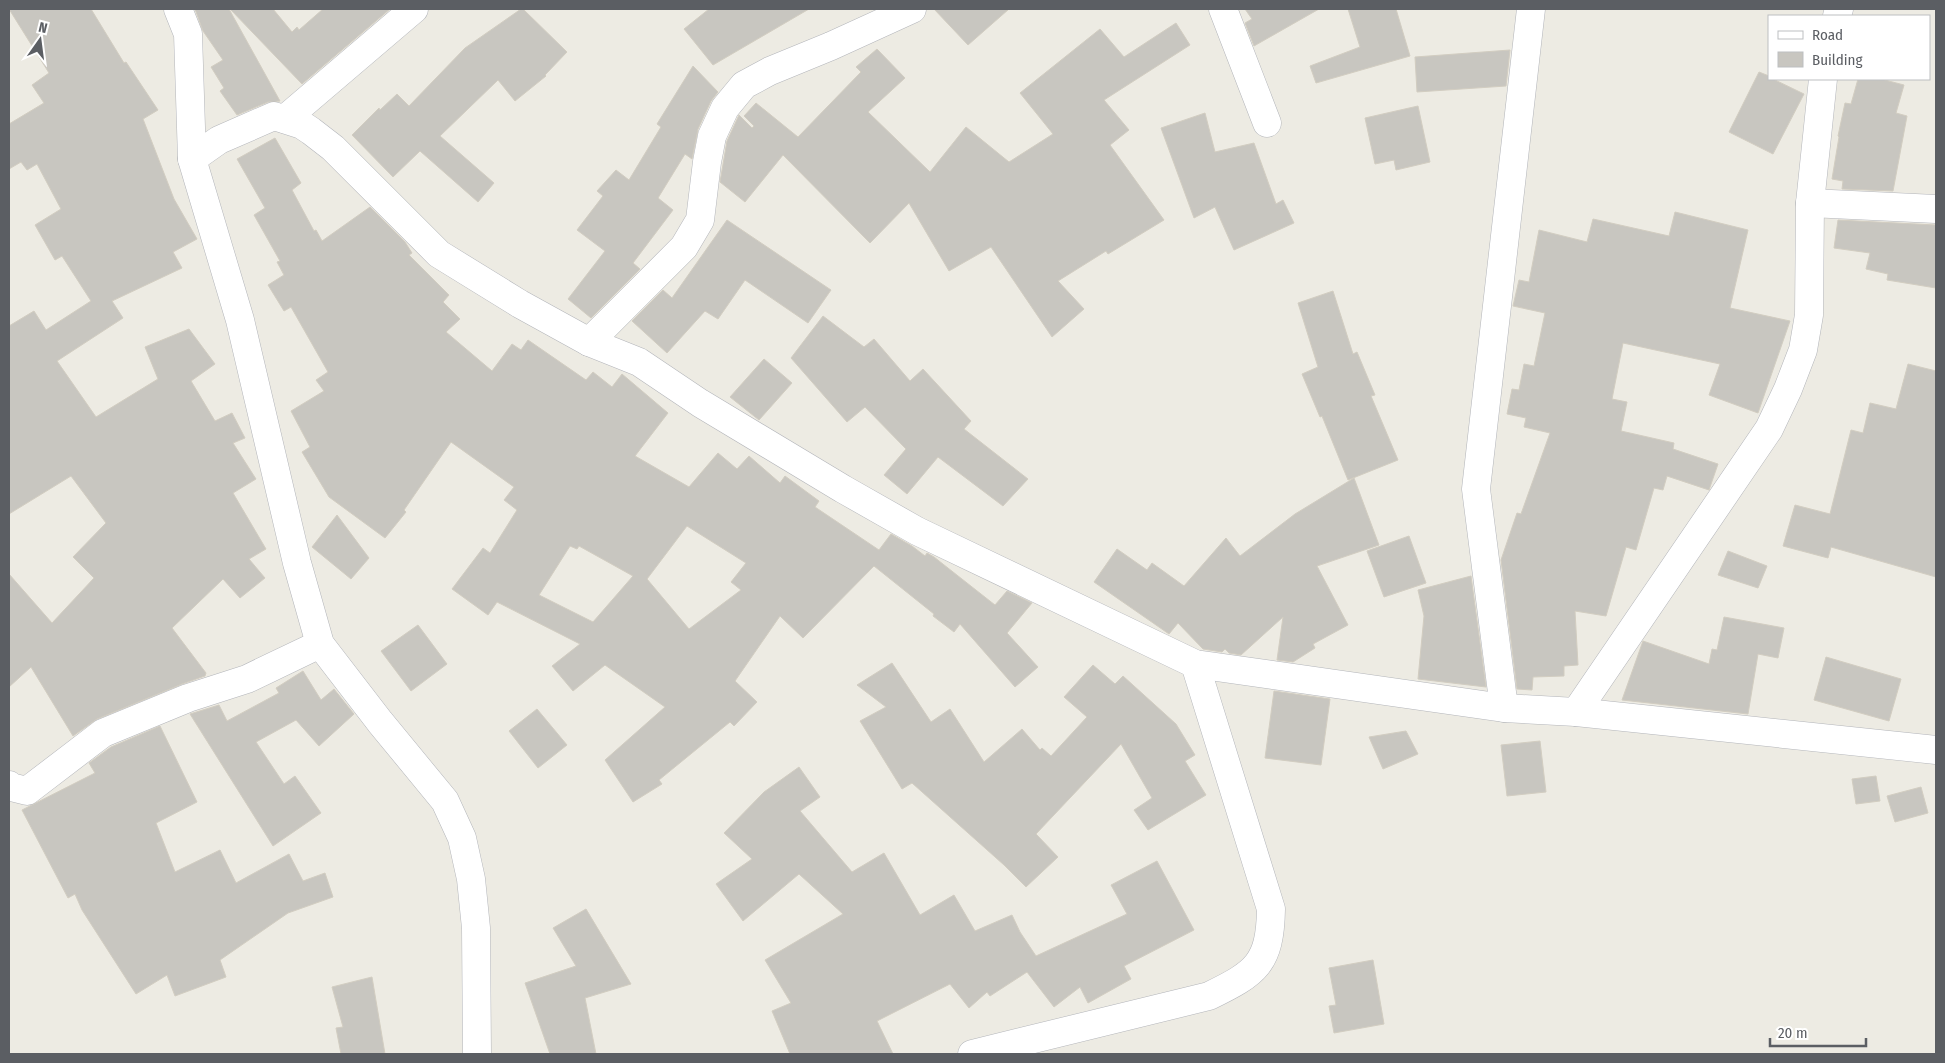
<svg xmlns="http://www.w3.org/2000/svg" width="1945" height="1063" viewBox="0 0 1945 1063" font-family="'Fira Sans Condensed',sans-serif">
  <rect width="100%" height="100%" fill="#edebe3"/>
  <g fill="#c8c6c0" stroke="#d2cdc1" fill-rule="evenodd">
    <path d="M9,9H91L124,63L126,62L158,110L143,119L174,199L197,239L173,252L182,268L112,301L123,318L57,361L96,417L158,379L145,347L189,329L215,364L191,381L215,421L232,413L245,438L233,443L256,479L233,493L266,549L249,559L265,578L240,598L223,579L172,628L206,673L205,676L182,684L97,719L73,736L31,667L9,687V574L52,623L94,578L73,557L106,523L71,476L9,514V326L34,311L46,330L91,301L62,256L55,260L35,225L61,209L37,164L27,170L21,162L9,169V124L44,103L32,85L49,73Z"/>
    <path d="M195,9H229L280,101L268,102L237,115L220,91L224,88L211,67L223,60L203,31Z"/>
    <path d="M230,9H273L292,32L297,27L299,30L323,9H390L302,84Z"/>
    <path d="M521,9H523L567,52L545,75L546,76L515,101L498,80L440,136L494,183L478,202L420,151L393,177L352,135L379,108L380,110L397,94L409,106L465,48Z"/>
    <path d="M709,9H809L713,65L684,29Z"/>
    <path d="M934,9H1009L968,45Z"/>
    <path d="M1245,9H1319L1254,46L1245,23L1252,19Z"/>
    <path d="M1348,9H1396L1410,56L1316,83L1310,66L1360,47Z"/>
    <path d="M1176,23L1190,45L1104,100L1129,130L1110,145L1164,220L1108,254L1106,251L1058,281L1084,309L1052,337L991,247L949,271L909,203L870,243L783,155L745,202L720,182L727,141L739,115L752,128L754,126L744,116L756,103L798,137L861,72L856,67L877,49L905,78L868,112L930,172L966,127L1009,162L1053,134L1020,93L1100,29L1124,57Z"/>
    <path d="M1510,50L1506,86L1417,92L1415,57Z"/>
    <path d="M693,66L718,92L711,101L698,129L692,159L685,154L658,198L673,210L633,263L640,269L591,318L568,299L605,251L577,230L603,196L597,191L616,170L629,180L661,127L657,124Z"/>
    <path d="M1759,72L1769,76V79H1773L1804,94L1773,154L1729,132Z"/>
    <path d="M1858,79H1881L1904,85L1896,113L1907,116L1893,191L1842,189L1843,181L1832,179L1839,137L1838,136L1845,103L1851,104Z"/>
    <path d="M1418,106L1430,162L1396,170L1394,160L1375,164L1365,118Z"/>
    <path d="M1205,113L1215,152L1254,143L1276,204L1283,200L1294,223L1234,250L1215,207L1194,218L1161,128Z"/>
    <path d="M275,138L301,183L292,190L314,231L316,230L322,241L370,207L405,242L412,253L409,255L449,295L443,302L460,319L446,332L492,371L512,344L521,350L528,340L586,380L593,372L612,387L622,374L668,413L635,456L689,487L718,453L737,469L749,456L780,483L785,476L819,501L815,507L879,550L891,534L912,546L925,556L927,553L934,557L995,605L1007,591L1032,603L1007,633L1038,667L1015,687L960,624L954,632L933,616L934,614L874,566L803,638L780,616L735,681L757,702L734,726L730,722L659,780L662,784L633,802L605,760L665,707L605,665L573,691L552,666L580,644L497,602L488,615L452,589L483,548L490,553L517,510L504,500L514,487L451,442L404,510L406,512L385,538L329,497L302,452L310,447L291,411L324,391L316,380L328,372L291,307L284,311L268,285L284,275L277,262L280,261L254,215L265,208L237,159ZM687,526L746,563L731,582L741,590L689,629L647,579ZM570,546L577,549L579,546L633,576L593,622L539,595Z"/>
    <path d="M1675,212L1748,230L1730,308L1790,321L1758,413L1709,395L1720,364L1623,343L1612,399L1627,402L1621,431L1674,443L1673,449L1718,464L1709,490L1667,476L1663,490L1654,488L1636,550L1626,547L1606,616L1575,611L1578,665L1564,666V676L1533,677L1532,690L1517,689L1501,560L1517,513L1521,514L1550,433L1524,427L1526,418L1507,414L1512,389L1519,390L1524,364L1534,366L1545,313L1513,306L1519,280L1529,282L1539,230L1587,242L1593,219L1669,236Z"/>
    <path d="M727,220L831,290L808,323L745,280L718,319L705,311L667,353L632,321L663,290L672,298Z"/>
    <path d="M1838,220L1936,225V288L1887,280L1888,274L1866,269L1870,253L1834,248Z"/>
    <path d="M1333,291L1353,354L1357,352L1375,395L1371,396L1398,460L1348,480L1322,416L1320,417L1302,374L1318,367L1298,303Z"/>
    <path d="M823,316L864,347L874,339L910,381L923,369L971,421L964,429L1028,479L1003,506L938,457L907,494L884,475L906,449L865,407L847,422L791,358Z"/>
    <path d="M764,359L792,383L759,420L730,397Z"/>
    <path d="M1908,364L1936,371V577L1831,547L1828,558L1783,546L1795,505L1830,514L1851,430L1863,433L1870,403L1896,409Z"/>
    <path d="M1354,478L1379,545L1317,566L1348,625L1313,644L1315,648L1293,662L1277,660L1283,617L1241,655L1229,653L1225,649L1222,652L1203,649L1178,623L1169,634L1094,582L1117,549L1147,570L1152,563L1184,586L1226,538L1240,556L1295,514Z"/>
    <path d="M337,515L369,558L351,579L312,547Z"/>
    <path d="M1409,536L1426,583L1384,597L1367,551Z"/>
    <path d="M1728,551L1767,566L1758,588L1718,575Z"/>
    <path d="M1471,576L1486,687L1418,679L1424,616L1418,590Z"/>
    <path d="M1724,617L1784,628L1778,658L1758,654L1748,714L1622,700L1643,641L1709,664L1712,649L1717,650Z"/>
    <path d="M418,625L447,664L411,691L381,651Z"/>
    <path d="M1826,657L1901,679L1889,721L1814,700Z"/>
    <path d="M892,663L931,722L950,709L984,762L1022,729L1040,750L1042,748L1051,756L1087,717L1064,697L1093,665L1115,684L1123,676L1176,724L1195,755L1185,761L1206,795L1148,830L1134,810L1152,798L1121,744L1036,834L1058,857L1026,887L1004,865L912,783L902,789L860,721L886,707L857,685Z"/>
    <path d="M303,671L321,700L334,689L354,714L319,746L296,720L256,742L284,784L295,776L321,813L273,846L190,714L219,705L227,721L279,693L276,688Z"/>
    <path d="M1274,691L1330,699L1321,765L1265,758Z"/>
    <path d="M537,709L567,745L538,768L509,731Z"/>
    <path d="M160,726L197,802L156,823L175,872L220,850L236,883L289,854L303,881L325,873L333,897L288,913L220,960L226,977L175,996L167,975L136,994L82,910L75,894L68,898L22,810L95,773L89,763L111,747Z"/>
    <path d="M1406,731L1418,754L1383,769L1369,737Z"/>
    <path d="M1540,741L1546,792L1507,796L1501,745Z"/>
    <path d="M799,767L820,797L800,811L852,872L884,853L920,915L954,895L975,931L1012,915L1020,932L1036,956L1127,914L1111,885L1157,861L1194,930L1124,966L1131,979L1088,1003L1080,987L1054,1007L1027,972L990,996L987,992L969,1008L950,984L877,1021L893,1054H790L772,1011L791,1003L765,960L843,914L799,874L743,921L716,884L752,859L724,833L764,792Z"/>
    <path d="M1876,776L1880,801L1856,804L1852,779Z"/>
    <path d="M1921,787L1928,813L1895,822L1887,796Z"/>
    <path d="M586,909L631,984L585,998L596,1054H550L525,983L576,966L553,928Z"/>
    <path d="M1373,960L1384,1024L1334,1033L1329,1006L1336,1005L1329,968Z"/>
    <path d="M372,977L385,1054H341L336,1028L343,1027L332,987Z"/>
  </g>
  <g fill="none" stroke-linecap="round" stroke-linejoin="round">
    <g stroke="#b3b5ba" stroke-width="29">
      <g id="street">
        <path d="M178,9L188,34L192,159L240,320L297,563L320,644L380,722L445,801L462,838L471,879L476,928L477,1054"/>
        <path d="M1223,9L1267,123"/>
        <path d="M1837,16L1839,9"/>
        <path d="M285,119L414,9"/>
        <path d="M192,159L219,140L274,116L302,125L311,131L333,148L439,254L520,304L589,342L639,362L700,403L843,489L917,531L1195,664L1504,708L1576,712L1769,429L1788,389L1803,350L1809,315L1810,203L1823,79"/>
        <path d="M1810,203L1936,209"/>
        <path d="M589,342L684,247L700,220L707,162L712,136L725,108L744,85L770,71L831,46L912,9"/>
        <path d="M1504,708L1476,489L1531,9"/>
        <path d="M1576,712L1936,750"/>
        <path d="M9,785L11,787L27,791L103,733L188,698L247,679L320,644"/>
        <path d="M972,1054L1209,996C1256,973 1270,964 1271,909L1195,664"/>
      </g>
    </g>
    <use href="#street" stroke="#fff" stroke-width="28"/>
  </g>
  <rect width="1945" height="1063" fill="none" stroke="#5b5e63" stroke-width="20"/>
  <rect x="1768" y="15" width="162" height="65" fill="#ffffff" stroke="#bdbfc1"/>
  <rect x="1778" y="31" width="25" height="8" fill="#ffffff" stroke="#bdbfc1"/>
  <text x="1812" y="40" font-size="15" fill="#5b5e63">Road</text>
  <rect x="1778" y="52" width="25" height="15" fill="#c8c6c0" stroke="#bdbfc1"/>
  <text x="1812" y="65" font-size="15" fill="#5b5e63">Building</text>
  <g transform="translate(40 40) rotate(14)" stroke="#ffffff" stroke-width="4" paint-order="stroke">
  <path d="M0-4L9 19L0 12L-9 19Z" fill="#5b5e63"/>
  <text y="-8" font-size="14" font-weight="bold" text-anchor="middle" fill="#5b5e63">N</text>
  </g>
  <path d="M1770 1038v8h96v-8" fill="none" stroke="#5b5e63" stroke-width="2.5"/>
  <text x="1778" y="1038" font-size="15" fill="#5b5e63" stroke="#ffffff" stroke-width="4" paint-order="stroke">20 m</text>
</svg>
